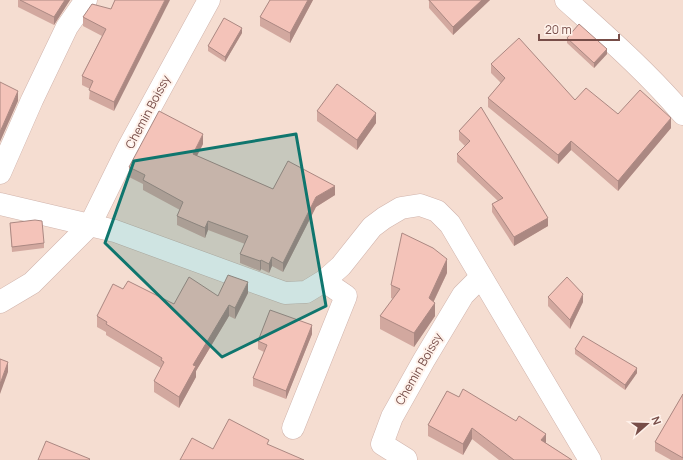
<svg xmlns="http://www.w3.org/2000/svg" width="683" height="460" viewBox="0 0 683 460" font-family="Manrope,sans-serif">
  <rect width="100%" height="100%" fill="#fdede3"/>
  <rect fill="#f5ddd1" x="0" y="0" width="683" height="460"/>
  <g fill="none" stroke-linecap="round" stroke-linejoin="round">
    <g stroke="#d1b4ac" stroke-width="23">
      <g id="minor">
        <path d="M566,0C607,37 647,72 683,114"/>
        <path d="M0,173L32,100L67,27L86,0"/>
        <path d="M0,204L115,231L285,293L306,292L324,281L341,266L372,227L384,218L401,208L420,205L437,211L450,224L590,460"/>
        <path d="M0,302L32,283L90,225L127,150L209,0"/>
        <path d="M293,428L346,296L324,281"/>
        <path d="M406,459L382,444L392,417L424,360L463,295L481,277"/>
      </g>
    </g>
    <use href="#minor" stroke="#fff" stroke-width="22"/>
  </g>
  <g fill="#d2a89f">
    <path d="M18,0H70L54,25L18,7Z"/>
    <path d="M115,0L114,111L89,99L90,89L82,85V76L102,36L83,26V17L111,9Z"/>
    <path d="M270,0H313L290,43L260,26V17Z"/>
    <path d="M428,0H490L453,35L429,8V1Z"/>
    <path d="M242,33L225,62L208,51V46Z"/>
    <path d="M567,38L607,54L594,68L567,43Z"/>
    <path d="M491,64L575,100L618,114L671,128L618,191L571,150L558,164L488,107V98L501,83L491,73Z"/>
    <path d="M481,107L548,226L514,246L492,212V204L498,201L457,162V154L465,146L459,140V131Z"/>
    <path d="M317,111L376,123L357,150L317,121Z"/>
    <path d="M203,144L197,156L273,189L335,195L316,207L283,272L272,266L269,273L261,269L260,271L240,263V254L245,244L208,230L205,238L177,225V216L180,210L143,190V184L129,177V167Z"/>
    <path d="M10,223L44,243V248L12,252Z"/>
    <path d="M447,273L434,301L435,316L414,347L380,329V316L393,299L391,298V285Z"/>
    <path d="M123,289L174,304L218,296L248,293L235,319L229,316L196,371V377L179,408L154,392V381L161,368L106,335V332L97,327V316Z"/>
    <path d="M548,297L583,302L570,329L548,306Z"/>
    <path d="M312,334L286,399L253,386V378L264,352L258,349V341Z"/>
    <path d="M575,349L637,373L625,390L575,354Z"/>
    <path d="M447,391L546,443L572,460H499L472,439L463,455L428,436V425Z"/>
    <path d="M683,394V460H671L655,451V442Z"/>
  </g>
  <g fill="#ab8882">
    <path d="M65,0H70L54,25V17Z"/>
    <path d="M165,0H170L114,111V102Z"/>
    <path d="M308,0H313L290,43V33Z"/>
    <path d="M482,0H490L453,35V27Z"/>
    <path d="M242,28V33L225,62V57Z"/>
    <path d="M607,49V54L594,68V63Z"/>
    <path d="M18,91V101L0,142V132Z"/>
    <path d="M376,113V123L357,150V140Z"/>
    <path d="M671,118V128L618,191V181Z"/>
    <path d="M203,134V144L193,163V154Z"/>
    <path d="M571,141V150L558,164V155Z"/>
    <path d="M335,186V195L316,207L283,272V263L316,197Z"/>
    <path d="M548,218V226L514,246V237Z"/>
    <path d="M208,221V230L205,238V228Z"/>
    <path d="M272,257V266L269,273V264Z"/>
    <path d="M447,259V273L429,311V298Z"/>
    <path d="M261,260V269L260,271V261Z"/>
    <path d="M248,282V293L235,319V308Z"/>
    <path d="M583,294V302L570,329V320Z"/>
    <path d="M435,303V316L414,347V333Z"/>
    <path d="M229,305V316L196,371V377L179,408V397L193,365Z"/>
    <path d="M312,325V334L286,399V391Z"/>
    <path d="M8,362V372L0,394V384Z"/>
    <path d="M637,368V373L625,390V385Z"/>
    <path d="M472,428V439L463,455V444Z"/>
    <path d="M546,434V445L541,440Z"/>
  </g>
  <g fill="#f4c3b9" stroke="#ab8882">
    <path d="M20,0H65L54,17Z"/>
    <path d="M115,0H165L114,102L89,90L93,81L82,76L106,29L83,17L92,4L111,9Z"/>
    <path d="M270,0H308L290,33L260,17Z"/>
    <path d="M429,0H482L453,27Z"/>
    <path d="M224,18L242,28L225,57L208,46Z"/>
    <path d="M579,24L607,49L594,63L567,38Z"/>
    <path d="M519,38L575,100L586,88L618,114L640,90L671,118L618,181L571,141L558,155L488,98L505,78L491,64Z"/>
    <path d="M0,82L18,91L0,132Z"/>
    <path d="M337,84L376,113L357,140L317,111Z"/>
    <path d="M481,107L548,218L514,237L492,204L503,198L457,154L470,141L459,131Z"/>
    <path d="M159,111L203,134L193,154L273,189L288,161L335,186L316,197L283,263L272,257L269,264L261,260L260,261L240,254L248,236L208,221L205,228L177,216L183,202L143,180L145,175L129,167Z"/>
    <path d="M35,220L42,221L44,243L12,247L10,223Z"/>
    <path d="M402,233L433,248L447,259L429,298L435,303L414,333L380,316L400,289L391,285Z"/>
    <path d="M228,275L248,282L235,308L229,305L193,365L196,366L179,397L154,381L164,362L161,360L162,358L106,324L107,322L97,316L113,284L123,289L128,281L174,304L189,277L218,296Z"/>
    <path d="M567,277L583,294L570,320L548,297Z"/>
    <path d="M270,310L312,325L286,391L253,378L267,345L258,341Z"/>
    <path d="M583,336L637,368L625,385L575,349Z"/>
    <path d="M0,359L8,362L0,384Z"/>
    <path d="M463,389L516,421L519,416L546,434L541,440L572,460H514L472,428L463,444L428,425L447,391L459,397Z"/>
    <path d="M683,394V458L655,442Z"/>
    <path d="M229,419L269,440L267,444L304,460H180L192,438L213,449Z"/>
    <path d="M46,441L90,459L89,460H38Z"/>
  </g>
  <path fill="#0f766e" fill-opacity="0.2" stroke="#0f766e" stroke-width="3" stroke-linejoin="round" d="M296,134L326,306L222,357L105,243L134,161Z"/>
  <g text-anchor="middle" stroke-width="4" stroke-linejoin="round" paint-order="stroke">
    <g font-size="12" fill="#774d48" stroke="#fff2eb">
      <text transform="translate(148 112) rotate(-62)" y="4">Chemin Boissy</text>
      <text transform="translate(419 369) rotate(-60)" y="4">Chemin Boissy</text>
    </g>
  </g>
  <g transform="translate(647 424) rotate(70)" stroke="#fff2eb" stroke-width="3" paint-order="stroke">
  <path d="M0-3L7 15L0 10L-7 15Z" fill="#774d48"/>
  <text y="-6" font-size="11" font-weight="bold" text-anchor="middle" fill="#774d48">N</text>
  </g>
  <path d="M539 34v6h80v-6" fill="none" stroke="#774d48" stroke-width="2"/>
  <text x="545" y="34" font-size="12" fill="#774d48" stroke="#fff2eb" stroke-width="3" paint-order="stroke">20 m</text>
</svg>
